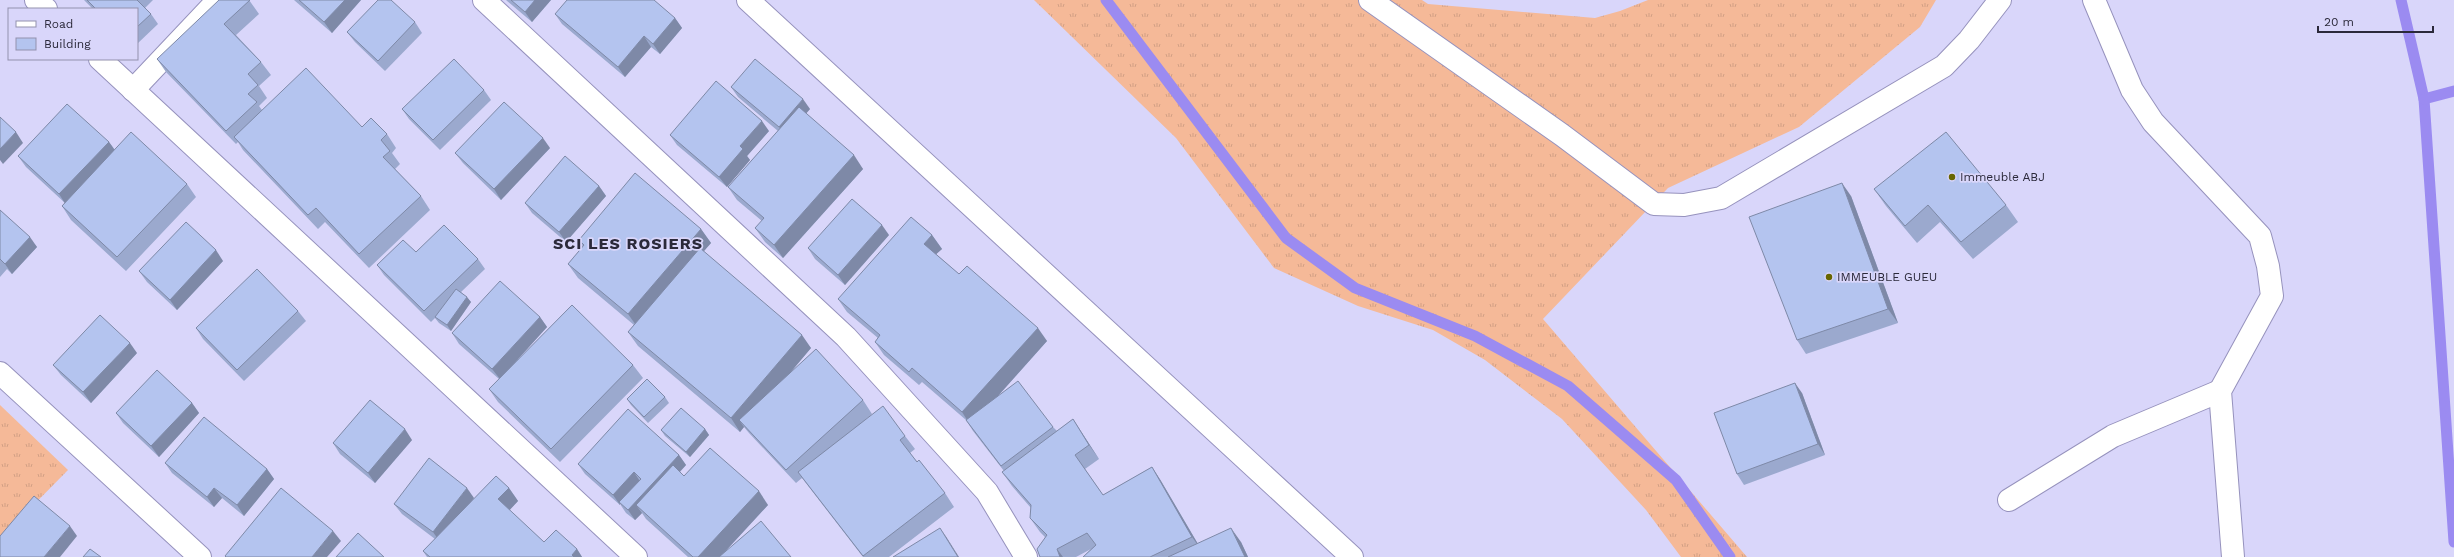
<svg xmlns="http://www.w3.org/2000/svg" width="2454" height="557" viewBox="0 0 2454 557" font-family="'Work Sans',sans-serif">
  <defs>
    <pattern id="grass-tufts" width="24" height="20" patternUnits="userSpaceOnUse"><rect width="24" height="20" fill="#f5b998"/><path d="M3 7l-1-3M5 7V3M7 7l1-3M15 17l-1-3M17 17v-4M19 17l1-3" fill="none" stroke="#d29f84"/></pattern>
  </defs>
  <rect width="100%" height="100%" fill="#d9d6fa"/>
  <g fill="url(#grass-tufts)">
    <path d="M1034,0H1422L1428,4L1595,18L1620,11L1648,0H1936L1920,27L1799,127L1668,188L1543,319L1747,557H1681L1646,510L1562,419L1485,360L1433,330L1358,306L1274,268L1176,138Z"/>
    <path d="M0,405L68,470L0,539Z"/>
  </g>
  <g fill="none" stroke-linecap="round" stroke-linejoin="round">
    <g stroke="#9b8bf1" stroke-width="11">
      <path d="M1106,0L1286,238L1355,288L1475,336L1568,386L1676,480L1730,557"/>
      <path d="M2401,0L2424,99L2454,542"/>
      <path d="M2424,99L2454,91"/>
    </g>
    <g stroke="#9692bd" stroke-width="24">
      <g id="minor">
        <path d="M36,0L46,9"/>
        <path d="M484,0L846,337L987,492L1026,557"/>
        <path d="M748,0L1352,557"/>
        <path d="M1370,0L1562,135L1654,204L1684,205L1721,198L1944,66L1969,40L2000,0"/>
        <path d="M2094,0L2132,90L2153,122L2260,236L2268,266L2272,296L2220,391L2233,557"/>
        <path d="M100,59L636,557"/>
        <path d="M133,90L218,0"/>
        <path d="M0,373L200,557"/>
        <path d="M2009,500L2113,436L2220,391"/>
      </g>
    </g>
    <use href="#minor" stroke="#fff" stroke-width="22"/>
  </g>
  <g fill="#9ba9ce">
    <path d="M84,0H153L145,8L151,14L158,24L137,44V9H93Z"/>
    <path d="M249,0L259,14L236,35L261,62L271,75L259,86L267,98L259,106L262,110L362,127L387,134L396,148L392,153L400,164L395,169L421,196L430,210L369,268L325,222L318,229L243,150L238,142L236,144L166,72L157,59Z"/>
    <path d="M294,0H361L332,33Z"/>
    <path d="M506,0H551L532,22Z"/>
    <path d="M555,14L675,18L682,28L660,54L651,47L625,77L562,24Z"/>
    <path d="M415,22L422,33L385,71L355,42L347,32Z"/>
    <path d="M731,87L810,109L806,113L863,169L783,258L765,242L755,228L762,221L737,200L728,187L778,131L738,97Z"/>
    <path d="M484,90L491,100L440,150L409,119L402,109Z"/>
    <path d="M769,131L747,156L750,160L727,187L677,145L670,135Z"/>
    <path d="M109,142L115,150L187,184L196,197L126,271L71,220L62,206L65,203L26,167L18,156Z"/>
    <path d="M550,148L501,200L463,163L455,153Z"/>
    <path d="M599,186L606,196L566,242L532,213L525,203Z"/>
    <path d="M1874,189L2006,205L2018,222L1973,259L1940,222L1917,243L1886,206Z"/>
    <path d="M1851,196L1898,323L1806,354L1797,340Z"/>
    <path d="M0,210L37,247L12,274L7,269L0,277Z"/>
    <path d="M701,229L711,243L703,251L811,348L790,373L863,400L872,414L864,421L905,436L915,449L910,453L917,462L945,493L954,507L889,557H863L802,478L796,483L749,433L744,427L740,432L638,346L628,332L634,325L578,278L568,264L583,247L579,240Z"/>
    <path d="M889,235L845,285L815,259L808,248Z"/>
    <path d="M932,235L942,249L936,254L959,274L1047,341L998,396L1053,427L1057,431L1073,419L1099,459L1085,469L1103,495L1152,467L1161,481L1198,544L1241,542L1248,557H1083L1091,549L1076,557H1040L1045,537L1040,532L1030,518L1031,508L1012,486L1002,472L1004,471L973,431L966,420L922,382L919,385L884,355L875,342L878,338L847,312L838,299Z"/>
    <path d="M416,252L478,259L485,269L461,292L471,302L451,331L439,323L435,318L431,322L384,275L377,265Z"/>
    <path d="M223,261L177,310L147,282L139,271Z"/>
    <path d="M298,311L306,321L244,381L203,339L196,328Z"/>
    <path d="M540,317L547,327L518,359L633,365L643,378L560,462L498,402L489,389L499,379L459,344L452,333Z"/>
    <path d="M137,353L91,403L61,375L53,365Z"/>
    <path d="M1802,393L1825,455L1744,485L1737,474Z"/>
    <path d="M665,397L669,403L648,423L631,405L627,399Z"/>
    <path d="M192,403L199,413L159,457L123,423L116,413Z"/>
    <path d="M705,429L709,435L690,457L665,436L661,430Z"/>
    <path d="M412,440L375,483L340,454L333,443Z"/>
    <path d="M679,455L686,465L680,472L684,476L768,505L723,554L791,557H688L646,519L642,513L635,520L626,513L620,504V505L585,474L578,464Z"/>
    <path d="M165,463L267,469L274,479L244,516L222,498L214,507L172,473Z"/>
    <path d="M509,488L518,501L509,510L544,542L577,549L582,557H427L423,551L435,539L402,514L394,504L474,498L471,502Z"/>
  </g>
  <g fill="#7e89a7">
    <path d="M345,0H361L332,33L324,22Z"/>
    <path d="M535,0H551L532,22L525,12Z"/>
    <path d="M675,18L682,28L660,54L653,44Z"/>
    <path d="M644,36L651,47L625,77L618,67Z"/>
    <path d="M803,99L810,109L786,137L779,127Z"/>
    <path d="M762,121L769,131L747,156L750,160L727,187L719,177L740,146Z"/>
    <path d="M16,132L23,143L3,164L0,160V149Z"/>
    <path d="M543,138L550,148L501,200L494,189Z"/>
    <path d="M109,142L116,152L66,205L59,194Z"/>
    <path d="M854,155L863,169L783,258L774,245Z"/>
    <path d="M1842,183L1851,196L1898,323L1888,309Z"/>
    <path d="M599,186L606,196L566,242L559,232Z"/>
    <path d="M882,225L889,235L845,285L838,275Z"/>
    <path d="M701,229L711,243L638,328L628,314Z"/>
    <path d="M932,235L942,249L933,257L924,244Z"/>
    <path d="M30,237L37,247L12,274L5,264Z"/>
    <path d="M216,250L223,261L177,310L170,300Z"/>
    <path d="M467,297L471,302L451,331L447,325Z"/>
    <path d="M540,317L547,327L500,379L492,369Z"/>
    <path d="M1038,328L1047,341L971,426L962,412Z"/>
    <path d="M802,335L811,348L745,426L739,420L744,427L740,432L731,418Z"/>
    <path d="M130,343L137,353L91,403L83,392Z"/>
    <path d="M1795,383L1802,393L1825,455L1818,444Z"/>
    <path d="M192,403L199,413L159,457L151,446Z"/>
    <path d="M1073,419L1082,433L1099,459L1089,445Z"/>
    <path d="M405,429L412,440L375,483L368,473Z"/>
    <path d="M705,429L709,435L690,457L686,452Z"/>
    <path d="M679,455L686,465L643,511L636,505L642,513L635,520L628,510Z"/>
    <path d="M1152,467L1161,481L1202,551L1192,537Z"/>
    <path d="M267,469L274,479L244,516L237,505Z"/>
    <path d="M634,472L641,483L619,502L620,504V505L613,495Z"/>
    <path d="M214,488L222,498L214,507L207,497Z"/>
    <path d="M467,488L474,498L440,542L433,532Z"/>
    <path d="M509,488L518,501L507,513L498,499Z"/>
    <path d="M759,491L768,505L720,557H698Z"/>
    <path d="M70,526L77,536L60,557H44Z"/>
    <path d="M940,528L947,538L959,557H958Z"/>
    <path d="M1231,528L1241,542L1248,557H1245Z"/>
    <path d="M333,531L341,541L327,557H312Z"/>
    <path d="M577,549L582,557H573L572,555Z"/>
    <path d="M1057,549L1063,557H1060Z"/>
  </g>
  <g fill="#b4c4ef" stroke="#7e89a7">
    <path d="M87,0H137L151,14L137,27V9H96Z"/>
    <path d="M219,0H250L224,24L261,62L248,74L258,85L248,94L257,102L226,131L157,59Z"/>
    <path d="M299,0H345L324,22Z"/>
    <path d="M378,0H391L415,22L378,61L347,32Z"/>
    <path d="M511,0H535L525,12Z"/>
    <path d="M567,0H654L675,18L653,44L644,36L618,67L555,14Z"/>
    <path d="M454,59L484,90L433,140L402,109Z"/>
    <path d="M755,59L803,99L779,127L731,87Z"/>
    <path d="M306,68L362,127L371,118L387,134L381,140L390,151L383,157L421,196L359,254L316,208L308,215L234,137Z"/>
    <path d="M716,81L762,121L740,146L743,149L719,177L670,135Z"/>
    <path d="M504,102L543,138L494,189L455,153Z"/>
    <path d="M67,104L109,142L59,194L18,156Z"/>
    <path d="M799,107L854,155L774,245L755,228L764,218L728,187Z"/>
    <path d="M0,117L16,132L0,149Z"/>
    <path d="M131,132L187,184L117,257L62,206Z"/>
    <path d="M1946,132L2006,205L1961,242L1928,205L1905,226L1874,189Z"/>
    <path d="M565,156L599,186L559,232L525,203Z"/>
    <path d="M635,173L701,229L628,314L568,264L584,245L579,240Z"/>
    <path d="M1842,183L1888,309L1797,340L1749,217Z"/>
    <path d="M852,199L882,225L838,275L808,248Z"/>
    <path d="M0,210L30,237L5,264L0,259Z"/>
    <path d="M911,217L932,235L924,244L959,274L967,266L1038,328L962,412L912,368L909,372L875,342L880,335L838,299Z"/>
    <path d="M186,222L216,250L170,300L139,271Z"/>
    <path d="M444,225L478,259L424,311L377,265L403,240L416,252Z"/>
    <path d="M700,248L802,335L731,418L628,332Z"/>
    <path d="M257,269L298,311L237,370L196,328Z"/>
    <path d="M500,281L540,317L492,369L452,333Z"/>
    <path d="M456,289L467,297L447,325L435,317Z"/>
    <path d="M572,305L633,365L551,449L489,389Z"/>
    <path d="M100,315L130,343L83,392L53,365Z"/>
    <path d="M816,349L863,400L786,470L739,420Z"/>
    <path d="M157,370L192,403L151,446L116,413Z"/>
    <path d="M647,379L665,397L644,417L627,399Z"/>
    <path d="M1018,381L1053,427L1001,466L966,420Z"/>
    <path d="M1795,383L1818,444L1737,474L1714,413Z"/>
    <path d="M370,400L405,429L368,473L333,443Z"/>
    <path d="M883,406L905,436L900,440L917,462L919,460L945,493L863,556L798,472Z"/>
    <path d="M681,408L705,429L686,452L661,430Z"/>
    <path d="M628,409L679,455L628,510L619,502L641,479L634,472L613,495L578,464Z"/>
    <path d="M204,417L267,469L237,505L214,488L207,497L165,463Z"/>
    <path d="M1073,419L1089,445L1075,455L1103,495L1152,467L1192,537L1150,557H1083L1096,545L1087,533L1057,549L1060,557H1040L1037,549L1047,535L1030,518L1031,505L1002,472Z"/>
    <path d="M710,448L759,491L698,557H693L636,505L673,465L684,476Z"/>
    <path d="M429,458L467,488L433,532L394,504Z"/>
    <path d="M496,476L509,488L498,499L544,542L556,530L577,549L572,555L574,557H430L423,551Z"/>
    <path d="M281,488L333,531L312,557H226L225,556Z"/>
    <path d="M34,496L70,526L44,557H0V536Z"/>
    <path d="M761,521L791,557H719Z"/>
    <path d="M940,528L958,557H893Z"/>
    <path d="M1231,528L1245,557H1168Z"/>
    <path d="M358,533L384,557H336Z"/>
    <path d="M90,549L101,557H83Z"/>
  </g>
  <g fill="#676600" stroke="#d9d6fa" stroke-width="1.5">
    <circle cx="1952" cy="177" r="4"/>
    <circle cx="1829" cy="277" r="4"/>
  </g>
  <g text-anchor="middle" stroke-width="3.5" stroke-linejoin="round" paint-order="stroke">
    <g font-size="12" fill="#2b293a" stroke="#d9d6fa" text-anchor="start">
      <text x="1960" y="181">Immeuble ABJ</text>
      <text x="1837" y="281">IMMEUBLE GUEU</text>
    </g>
    <g font-size="16" font-weight="bold" letter-spacing="1" fill="#2b293a" stroke="#d9d6fa">
      <text x="628" y="249">SCI LES ROSIERS</text>
    </g>
  </g>
  <rect x="8" y="8" width="130" height="52" fill="#d9d6fa" stroke="#9391ad"/>
  <rect x="16" y="21" width="20" height="6" fill="#ffffff" stroke="#9391ad"/>
  <text x="44" y="28" font-size="12" fill="#2b293a">Road</text>
  <rect x="16" y="38" width="20" height="12" fill="#b4c4ef" stroke="#9391ad"/>
  <text x="44" y="48" font-size="12" fill="#2b293a">Building</text>
  <path d="M2318 26v6h115v-6" fill="none" stroke="#2b293a" stroke-width="2"/>
  <text x="2324" y="26" font-size="12" fill="#2b293a" stroke="#d9d6fa" stroke-width="3" paint-order="stroke">20 m</text>
</svg>
